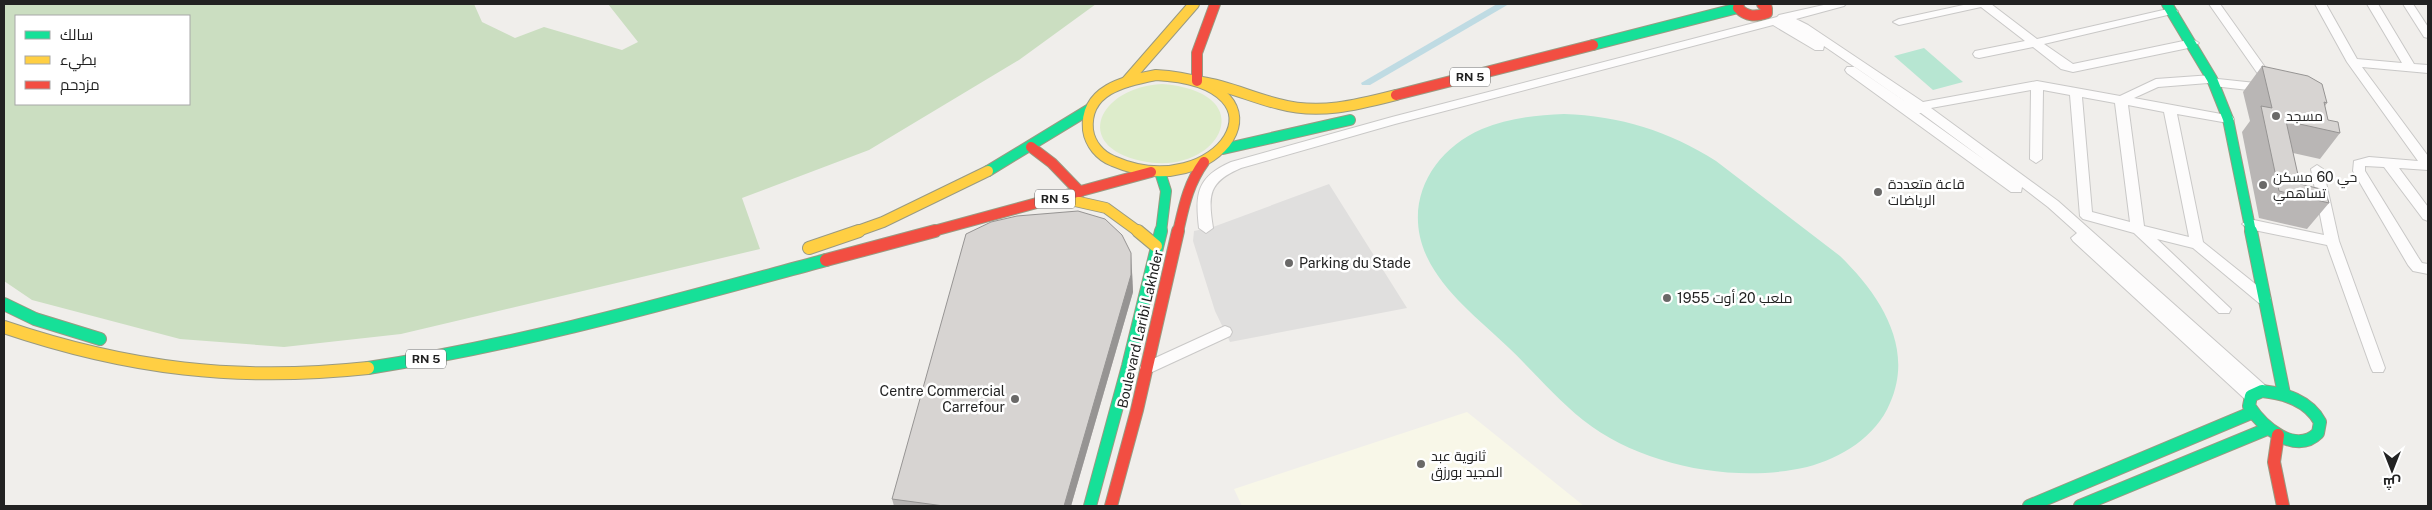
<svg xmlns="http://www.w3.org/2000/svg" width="2432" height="510" viewBox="0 0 2432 510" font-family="'Public Sans',Cairo,sans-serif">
  <rect width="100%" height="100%" fill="#f0eeeb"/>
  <path fill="#f8f7e8" d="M1467,412L1584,506H1242L1234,489Z"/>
  <path fill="#ddeccb" d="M1162,84C1265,92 1219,178 1142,161C1071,146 1099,87 1162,84Z"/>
  <path fill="#cbdec1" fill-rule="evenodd" d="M4,4H474L482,22L515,38L544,27L622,50L638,42L608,4H1096L1019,60L869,150L742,198L760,249L401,334L284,347L180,339L32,300L4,281ZM16,16H189V104H16Z"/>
  <g fill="#b7e6d2">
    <path d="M1924,48L1963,82L1933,90L1894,56Z"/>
    <path d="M1564,114C1620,116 1669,131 1716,161L1840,256C1879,294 1915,347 1890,403C1876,437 1841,458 1807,467C1735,484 1641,466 1583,420C1556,398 1533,371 1509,348C1480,320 1444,293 1427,257C1402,204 1431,151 1482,129C1508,118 1536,115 1564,114Z"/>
  </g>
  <path fill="#e0dfde" d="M1329,184L1407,308L1230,342L1215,311L1193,241L1194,231L1213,227Z"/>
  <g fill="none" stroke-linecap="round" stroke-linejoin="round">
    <path fill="#bfdbe3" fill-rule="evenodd" d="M1497,4H1509L1370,85H1362L1361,83Z"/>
    <g stroke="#c9c8c7" stroke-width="2">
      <g id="street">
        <path d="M1828,4H1846L1844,6L1796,19L1808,25L1923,102L2037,81L2120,96L2156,79L2212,75L2218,79L2265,84L2209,4H2220L2277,84L2279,87L2277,90L2266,92L2213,86L2208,83L2158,87L2134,98L2232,116L2234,119L2232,122L2228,123L2177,114L2203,242L2269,295L2271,299L2269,303H2259L2193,248L2157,239L2231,309L2229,313H2219L2134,233L2083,219L2080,216L2070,95L2043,90L2042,159L2036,163L2030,159L2031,90L1931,108L2058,201L2267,387L2270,391L2267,395L2258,396L2256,400L2251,402L2246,400L2073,241L2071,238L2077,233L2048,207L2022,187L2021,192H2011L1847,73L1845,70L1847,67H1855L1913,107L1824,46L1823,50H1815L1773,25L1395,124L1241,168C1208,182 1208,195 1213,228L1206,233L1199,228C1195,193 1197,177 1231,162L1392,117L1777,17L1779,15ZM2082,97L2115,103L2130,222L2092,212ZM2128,105L2164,112L2189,237L2144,226ZM1919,113H1921L1986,161Z"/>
        <path d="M1968,4H1991L2037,39L2172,8L2178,11L2176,13L2044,44L2073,64L2193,39L2199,43L2193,47L2073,72L2061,69L2033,47L1979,58L1975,57L1973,54L1975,51L2025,41L1981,7L1899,25L1893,22L1899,19Z"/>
        <path d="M2315,4H2326L2357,59L2402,63L2367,4H2378L2414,64L2428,65V73L2362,67L2428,156V170L2399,168L2428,207V221L2423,219L2384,167L2365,166V171L2418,257L2422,263L2428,264V274L2413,271L2408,265L2353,171L2354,161L2369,157L2418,161L2347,62Z"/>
        <path d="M2403,4H2413L2428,27V38L2424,37Z"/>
        <path d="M2317,165L2323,169L2339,241L2385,368L2383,372H2373L2371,368L2327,245L2249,229L2242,224L2249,219L2324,235L2311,169Z"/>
        <path d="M1225,326L1230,328L1232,332L1230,336L1152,372H1142L1140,368L1142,364Z"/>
      </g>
    </g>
    <g stroke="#999a82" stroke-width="12">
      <g id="fast-far1">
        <path d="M2167,4L2212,79L2228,119L2251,232"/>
        <path d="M1593,45L1738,8"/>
        <path d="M1223,149L1350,120"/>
        <path d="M988,171L1090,109"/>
        <path d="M1160,172L1166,191L1161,232"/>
      </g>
    </g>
    <g stroke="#999a82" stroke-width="14">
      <g id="fast">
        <path d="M2251,231L2284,394"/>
        <path d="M4,304L35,319L100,339"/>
        <path d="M368,368C524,344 674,301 826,260"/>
        <path d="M2262,391C2284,393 2309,401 2320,422L2318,433C2295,456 2262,426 2249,406L2251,396Z"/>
        <path d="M1090,506L1128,366L1161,231"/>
        <path d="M2029,506L2251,413"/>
        <path d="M2080,506L2267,429"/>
      </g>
    </g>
    <g stroke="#999a82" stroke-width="12">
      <g id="slow-far1">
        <path d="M1156,75C1302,83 1218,207 1113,161C1100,156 1090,144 1088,130C1084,90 1124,81 1156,75Z"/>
        <path d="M1126,82L1194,4"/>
        <path d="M1202,82C1229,86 1253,98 1279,104C1319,115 1357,105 1396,95"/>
        <path d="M1066,199L1106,208L1139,232"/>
        <path d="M855,232L883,222L988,171"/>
      </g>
    </g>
    <g stroke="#999a82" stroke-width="14">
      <g id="slow">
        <path d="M1138,231L1156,246"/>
        <path d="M809,248L859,231"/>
        <path d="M4,327C128,369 238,382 368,368"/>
      </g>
    </g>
    <g stroke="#999a82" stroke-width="12">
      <g id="jam-far1">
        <path d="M1739,4L1738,8C1747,17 1755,17 1767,13V8L1762,4"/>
        <path d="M1197,81V53L1215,4"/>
        <path d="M1396,95L1593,45"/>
        <path d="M1031,147L1052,163L1080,192"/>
        <path d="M930,232L1151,172"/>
        <path d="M1178,232C1184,206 1188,184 1204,162"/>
      </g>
    </g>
    <g stroke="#999a82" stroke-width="14">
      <g id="jam">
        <path d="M826,260L935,231"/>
        <path d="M2278,435L2274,462L2283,506"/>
        <path d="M1111,506L1137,410L1178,231"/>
      </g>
    </g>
    <use href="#street" fill="#fdfcfc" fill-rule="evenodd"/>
    <use href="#fast-far1" stroke="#16e098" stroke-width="10"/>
    <use href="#fast" stroke="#16e098" stroke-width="12"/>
    <use href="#slow-far1" stroke="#ffcf43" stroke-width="10"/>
    <use href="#slow" stroke="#ffcf43" stroke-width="12"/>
    <use href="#jam-far1" stroke="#f24e42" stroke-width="10"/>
    <use href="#jam" stroke="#f24e42" stroke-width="12"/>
  </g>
  <g fill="#b9b6b5">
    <path d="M2262,66L2327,103L2325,106L2328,120L2340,133L2320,159L2293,153L2300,184L2329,203L2307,229L2259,218L2242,132L2250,121L2243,92Z"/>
    <path d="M1132,270L1133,292L1071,506H894L892,499Z"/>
  </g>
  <path fill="#969493" d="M1131,253L1133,292L1071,506H1064Z"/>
  <g fill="#d7d4d2" stroke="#969493">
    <path d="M2262,66L2308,76L2322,84L2327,103L2324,102L2328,120L2338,122L2340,133L2286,121L2300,184L2325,190L2329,203L2279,191L2261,106L2272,108Z"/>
    <path d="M1078,211L1105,219L1122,235L1131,253V275L1064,506H944L892,499L966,234L991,222L1017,216Z"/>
  </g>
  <g fill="#6a6968" stroke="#fff" stroke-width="2">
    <circle cx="2276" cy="116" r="5"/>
    <circle cx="2263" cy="185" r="5"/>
    <circle cx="1878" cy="192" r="5"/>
    <circle cx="1289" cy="263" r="5"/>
    <circle cx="1667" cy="298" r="5"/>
    <circle cx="1015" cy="399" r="5"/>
    <circle cx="1421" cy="464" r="5"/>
  </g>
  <g text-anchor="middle" stroke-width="5" stroke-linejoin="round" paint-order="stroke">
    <g fill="#fff" stroke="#646464" stroke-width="1">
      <rect x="1450" y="67.5" width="40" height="19" rx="4"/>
      <rect x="1035" y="189.5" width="40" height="19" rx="4"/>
      <rect x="406" y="349.5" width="40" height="19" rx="4"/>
    </g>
    <g font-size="12" font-weight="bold" fill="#222">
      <text x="1470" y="81">RN 5</text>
      <text x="1055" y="203">RN 5</text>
      <text x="426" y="363">RN 5</text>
    </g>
    <g font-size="14" fill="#222" stroke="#fff" text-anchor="start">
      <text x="2286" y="121">مسجد</text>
      <text x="2273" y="182">حي 60 مسكن<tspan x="2273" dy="16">تساهمي</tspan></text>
      <text x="1888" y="189">قاعة متعددة<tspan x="1888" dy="16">الرياضات</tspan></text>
      <text x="1299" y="268">Parking du Stade</text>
      <text x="1677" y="303">ملعب 20 أوت 1955</text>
      <text x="1005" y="396" text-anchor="end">Centre Commercial<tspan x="1005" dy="16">Carrefour</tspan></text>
      <text x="1431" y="461">ثانوية عبد<tspan x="1431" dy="16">المجيد بورزق</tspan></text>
    </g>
    <g font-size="14" fill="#222" stroke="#fff">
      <text transform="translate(1140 329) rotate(-77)" y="5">Boulevard Laribi Lakhder</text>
    </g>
  </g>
  <rect width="2432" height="510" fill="none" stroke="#222222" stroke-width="10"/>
  <rect x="15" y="15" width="175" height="90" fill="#ffffff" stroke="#a7a7a7"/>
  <rect x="25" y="31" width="25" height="8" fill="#16e098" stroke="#a7a7a7"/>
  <text x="60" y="40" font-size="15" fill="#222222">سالك</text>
  <rect x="25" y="56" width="25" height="8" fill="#ffcf43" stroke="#a7a7a7"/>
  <text x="60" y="65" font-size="15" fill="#222222">بطيء</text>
  <rect x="25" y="81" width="25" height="8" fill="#f24e42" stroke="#a7a7a7"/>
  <text x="60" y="90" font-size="15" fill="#222222">مزدحم</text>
  <g transform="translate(2392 470) rotate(180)" stroke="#ffffff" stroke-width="4" paint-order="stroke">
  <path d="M0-4L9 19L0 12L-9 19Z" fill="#222222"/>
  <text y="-8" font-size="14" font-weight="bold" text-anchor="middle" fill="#222222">ش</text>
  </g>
</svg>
